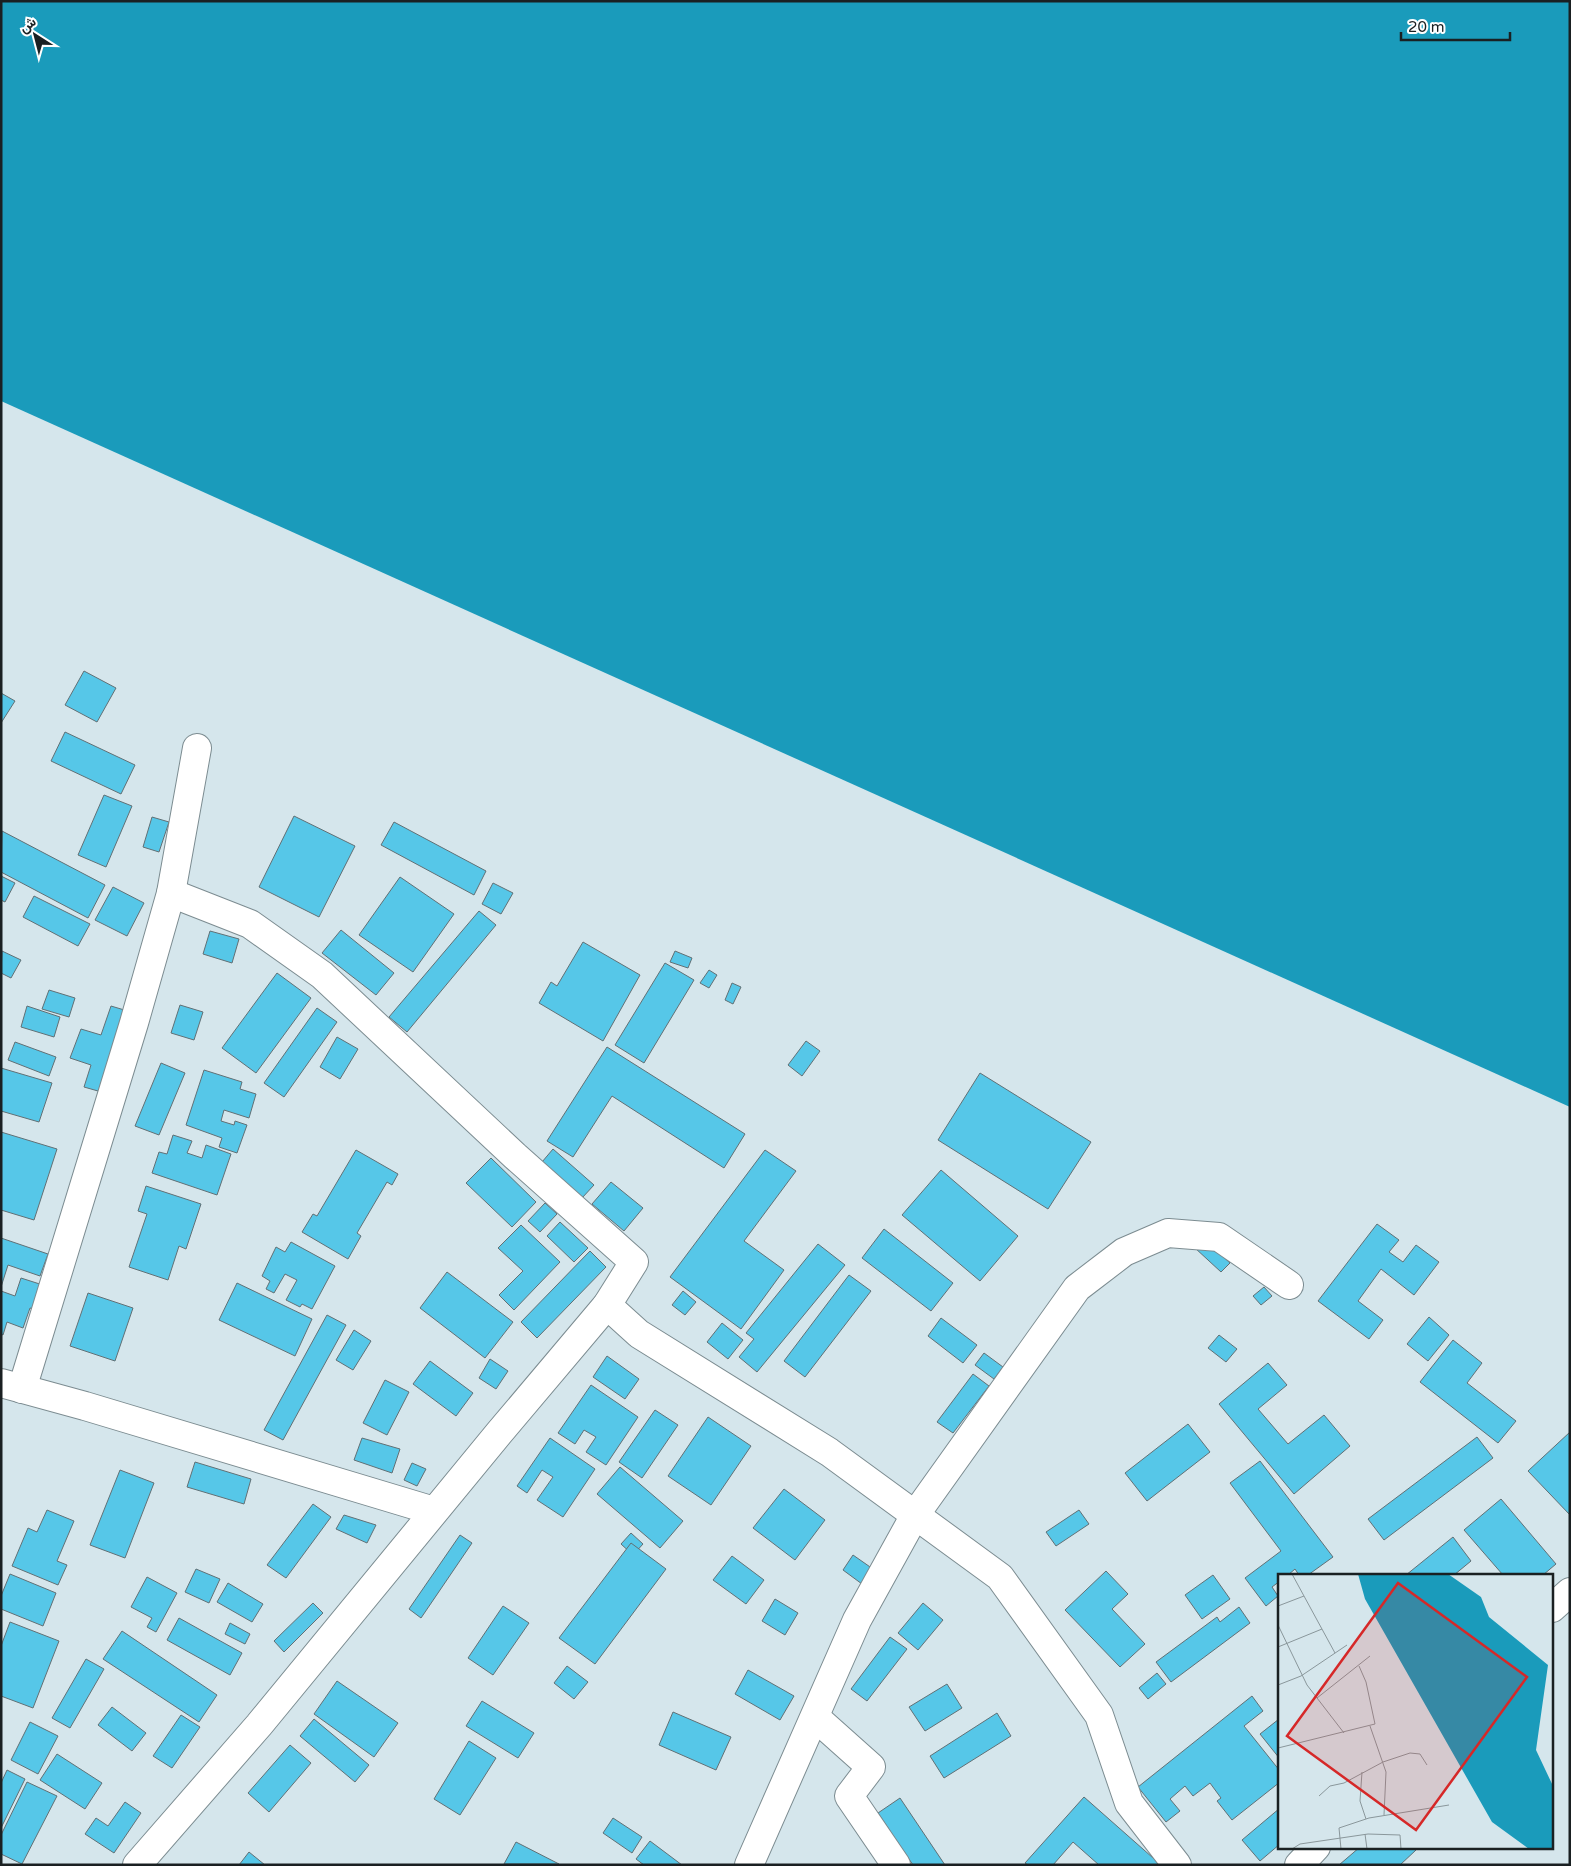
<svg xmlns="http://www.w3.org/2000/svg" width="1571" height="1866" viewBox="0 0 1571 1866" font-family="'Varela Round',Vazirmatn,sans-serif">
  <rect width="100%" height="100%" fill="#d5e6ec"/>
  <path fill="#1a9bbb" d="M1,1H1570V1107L1,401Z"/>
  <g fill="#56c7e8" stroke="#617075">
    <path d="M84,671L116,688L97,722L65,705Z"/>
    <path d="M1,693L15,701L1,723Z"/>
    <path d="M65,732L135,765L121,794L51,761Z"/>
    <path d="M104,795L132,806L106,867L78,855Z"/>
    <path d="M294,816L355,846L319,917L259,887Z"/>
    <path d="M152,817L169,822L159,852L143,847Z"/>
    <path d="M394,822L486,871L474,895L381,845Z"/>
    <path d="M2,831L105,885L88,918L1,872Z"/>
    <path d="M1,876L15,883L5,902L1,900Z"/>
    <path d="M400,877L454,914L413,972L359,935Z"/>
    <path d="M493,883L513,893L501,914L482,904Z"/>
    <path d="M113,887L144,903L127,936L95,920Z"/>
    <path d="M34,896L90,924L78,946L23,917Z"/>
    <path d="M479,911L496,925L407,1032L389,1017Z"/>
    <path d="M341,930L394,973L376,995L322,953Z"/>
    <path d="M210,931L239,939L232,963L203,954Z"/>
    <path d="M583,942L640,975L603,1041L539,1003L551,982L557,986Z"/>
    <path d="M2,951L21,960L11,978L1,973Z"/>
    <path d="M675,951L692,958L688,968L670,962Z"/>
    <path d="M665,963L694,980L644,1063L615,1045Z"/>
    <path d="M709,970L717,975L709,988L700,983Z"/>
    <path d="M277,973L311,998L256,1073L222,1048Z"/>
    <path d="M732,983L741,987L733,1004L725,1000Z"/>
    <path d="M49,990L75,998L69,1017L42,1009Z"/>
    <path d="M180,1005L203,1012L194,1040L171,1033Z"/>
    <path d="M27,1006L60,1017L54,1037L21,1027Z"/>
    <path d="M111,1006L131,1012L105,1093L84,1087L91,1065L70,1058L81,1029L101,1035Z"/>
    <path d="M317,1008L337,1022L284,1097L264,1083Z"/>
    <path d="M337,1037L358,1049L340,1079L320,1067Z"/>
    <path d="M806,1041L820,1051L802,1076L788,1065Z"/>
    <path d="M15,1042L56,1057L49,1076L8,1060Z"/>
    <path d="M607,1047L745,1134L724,1168L612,1096L573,1157L547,1141Z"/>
    <path d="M161,1063L185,1073L159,1135L135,1126Z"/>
    <path d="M1,1068L52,1083L39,1122L1,1111Z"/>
    <path d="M204,1070L242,1082L240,1089L256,1094L249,1118L224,1110L221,1121L234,1125L235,1121L247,1125L237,1153L219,1147L222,1138L186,1125Z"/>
    <path d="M980,1073L1091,1142L1048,1209L938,1140Z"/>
    <path d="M1,1132L57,1149L34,1220L1,1210Z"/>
    <path d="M173,1135L192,1141L187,1153L202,1158L206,1145L231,1154L217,1195L152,1173L159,1152L167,1154Z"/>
    <path d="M553,1149L594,1185L582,1198L542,1162Z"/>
    <path d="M356,1150L398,1174L392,1185L387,1182L357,1233L361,1236L348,1259L302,1232L313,1214L317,1216Z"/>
    <path d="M765,1150L796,1171L744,1241L784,1270L741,1329L670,1277Z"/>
    <path d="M491,1158L536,1202L512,1227L466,1183Z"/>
    <path d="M941,1170L1018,1236L980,1281L902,1215Z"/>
    <path d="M611,1182L643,1208L624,1231L592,1204Z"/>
    <path d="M146,1186L201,1204L186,1249L179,1246L168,1280L129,1267L147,1214L138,1211Z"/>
    <path d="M545,1203L557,1214L540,1232L528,1221Z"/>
    <path d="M560,1222L588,1248L574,1262L547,1236Z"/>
    <path d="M1377,1224L1399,1240L1389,1252L1403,1262L1416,1245L1439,1262L1414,1295L1381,1269L1358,1301L1383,1320L1369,1339L1318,1301Z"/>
    <path d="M521,1225L560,1262L514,1310L499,1295L523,1271L498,1248Z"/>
    <path d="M884,1229L953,1283L931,1311L862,1258Z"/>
    <path d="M1,1238L48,1254L40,1276L8,1265L1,1287Z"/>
    <path d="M1204,1239L1230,1263L1221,1272L1195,1248Z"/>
    <path d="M291,1242L335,1266L312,1309L302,1304L300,1307L286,1300L297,1280L285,1274L274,1293L266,1289L270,1281L262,1276L276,1247L285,1252Z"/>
    <path d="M818,1244L845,1265L757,1372L739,1357L754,1339L746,1333Z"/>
    <path d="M590,1251L606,1267L537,1338L521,1322Z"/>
    <path d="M447,1272L513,1322L485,1358L420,1308Z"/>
    <path d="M849,1275L871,1291L805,1377L784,1361Z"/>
    <path d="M21,1278L49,1287L41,1311L30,1308L23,1328L7,1322L3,1335L1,1334V1291L15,1296Z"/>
    <path d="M237,1283L312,1319L295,1356L219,1320Z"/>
    <path d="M1264,1287L1272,1296L1261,1305L1253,1296Z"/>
    <path d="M683,1291L696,1302L685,1315L672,1305Z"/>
    <path d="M88,1293L133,1308L115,1361L70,1346Z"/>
    <path d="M327,1315L346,1325L283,1440L264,1430Z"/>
    <path d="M1429,1317L1449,1335L1428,1361L1407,1344Z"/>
    <path d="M941,1318L977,1345L963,1363L928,1336Z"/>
    <path d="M722,1323L743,1340L728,1359L707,1342Z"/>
    <path d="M354,1330L371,1341L353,1370L336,1360Z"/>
    <path d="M1219,1335L1237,1349L1226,1362L1208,1348Z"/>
    <path d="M1453,1340L1482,1363L1467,1383L1516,1421L1498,1443L1420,1382Z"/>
    <path d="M984,1353L1003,1367L994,1379L975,1365Z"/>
    <path d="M607,1356L639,1379L625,1399L593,1377Z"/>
    <path d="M490,1359L508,1371L496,1389L479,1378Z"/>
    <path d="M430,1361L473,1393L456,1416L413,1384Z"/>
    <path d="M1268,1363L1287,1385L1258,1409L1288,1444L1324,1415L1350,1446L1294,1494L1219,1404Z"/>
    <path d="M973,1374L989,1386L953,1433L937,1422Z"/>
    <path d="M385,1380L409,1392L387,1435L363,1423Z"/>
    <path d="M591,1385L638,1417L606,1465L586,1452L596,1437L584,1430L575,1444L558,1433Z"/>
    <path d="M655,1410L678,1425L642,1478L619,1462Z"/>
    <path d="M708,1417L751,1446L711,1505L668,1476Z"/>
    <path d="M1188,1424L1210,1452L1147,1501L1125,1473Z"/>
    <path d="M1570,1432V1515L1528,1471Z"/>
    <path d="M1477,1437L1493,1458L1384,1540L1368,1519Z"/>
    <path d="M362,1438L400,1449L392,1473L354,1460Z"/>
    <path d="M550,1438L595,1469L563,1517L537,1500L553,1477L542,1470L527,1493L517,1486Z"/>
    <path d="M1260,1461L1333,1557L1308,1575H1299L1295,1569L1288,1575H1280V1581L1272,1587L1278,1596L1266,1606L1245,1578L1281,1551L1230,1483Z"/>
    <path d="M195,1462L251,1479L244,1504L187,1487Z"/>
    <path d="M412,1463L426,1469L417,1486L404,1480Z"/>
    <path d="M620,1467L683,1521L660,1548L597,1494Z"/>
    <path d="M120,1470L154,1483L125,1558L90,1545Z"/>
    <path d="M784,1489L825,1520L795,1560L753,1528Z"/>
    <path d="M1501,1499L1556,1564L1543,1575H1503L1464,1530Z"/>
    <path d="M313,1504L331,1517L286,1578L267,1565Z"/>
    <path d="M47,1510L74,1521L57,1561L67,1565L58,1585L12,1566L28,1528L37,1532Z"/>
    <path d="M1079,1510L1089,1524L1056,1546L1046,1532Z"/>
    <path d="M344,1515L376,1525L367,1543L336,1529Z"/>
    <path d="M631,1533L643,1544L633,1555L621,1544Z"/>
    <path d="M460,1535L472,1543L421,1618L409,1609Z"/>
    <path d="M1453,1537L1471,1561L1454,1575H1406Z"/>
    <path d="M631,1543L666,1569L595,1664L559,1638Z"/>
    <path d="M853,1555L873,1569L862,1584L843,1570Z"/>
    <path d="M732,1556L764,1580L746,1604L713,1580Z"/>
    <path d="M196,1569L220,1579L209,1603L185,1592Z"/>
    <path d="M1106,1571L1128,1594L1112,1609L1145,1644L1120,1667L1065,1610Z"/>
    <path d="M10,1574L56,1593L43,1626L1,1609V1596Z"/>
    <path d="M1213,1575L1230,1599L1202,1619L1185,1595Z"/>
    <path d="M147,1577L177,1593L156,1632L147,1627L152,1618L131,1607Z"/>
    <path d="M228,1583L263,1604L252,1622L217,1602Z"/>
    <path d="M775,1599L798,1613L785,1635L762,1621Z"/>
    <path d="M313,1603L323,1613L284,1652L274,1641Z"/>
    <path d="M923,1603L943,1620L918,1650L898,1633Z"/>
    <path d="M503,1606L529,1623L493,1675L468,1658Z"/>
    <path d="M1239,1607L1250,1623L1171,1682L1156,1662L1217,1617L1220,1622Z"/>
    <path d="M179,1618L242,1653L230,1675L167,1640Z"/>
    <path d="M10,1622L59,1641L33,1708L1,1696V1646Z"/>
    <path d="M230,1623L250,1634L245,1644L225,1634Z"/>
    <path d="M122,1631L217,1695L199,1722L103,1659Z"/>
    <path d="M890,1637L907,1649L867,1701L851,1689Z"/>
    <path d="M86,1659L104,1669L70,1728L52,1718Z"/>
    <path d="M567,1666L588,1682L574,1699L554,1683Z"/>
    <path d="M748,1670L794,1696L780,1720L735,1694Z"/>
    <path d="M1157,1673L1166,1684L1148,1699L1139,1688Z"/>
    <path d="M337,1681L398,1723L374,1757L314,1714Z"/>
    <path d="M947,1684L962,1708L925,1731L909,1707Z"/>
    <path d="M1252,1696L1263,1711L1244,1726L1280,1771V1782L1232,1820L1217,1801L1221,1798L1210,1783L1193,1796L1185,1786L1170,1799L1180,1811L1166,1822L1138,1787Z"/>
    <path d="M482,1701L534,1733L518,1758L466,1726Z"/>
    <path d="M112,1707L146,1733L132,1751L98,1725Z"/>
    <path d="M673,1712L731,1737L716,1770L659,1745Z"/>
    <path d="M997,1713L1011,1736L944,1778L930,1756Z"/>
    <path d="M181,1715L200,1727L172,1768L153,1756Z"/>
    <path d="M314,1719L369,1765L355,1782L300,1736Z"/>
    <path d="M1279,1719L1280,1720V1759L1260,1734Z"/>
    <path d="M30,1722L58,1736L38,1774L11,1760Z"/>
    <path d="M469,1741L496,1758L460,1815L434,1799Z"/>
    <path d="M290,1745L311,1763L269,1812L248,1793Z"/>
    <path d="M57,1754L102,1783L85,1809L40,1780Z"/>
    <path d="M7,1770L25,1779L1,1828V1783Z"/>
    <path d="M27,1782L57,1796L22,1864L1,1854V1835Z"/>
    <path d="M1084,1797L1161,1865H1099L1073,1842L1053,1865H1028L1025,1863Z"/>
    <path d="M900,1798L945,1865H913L878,1813Z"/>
    <path d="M125,1802L141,1813L114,1853L85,1834L96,1818L108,1826Z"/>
    <path d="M1280,1808V1844L1260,1861L1242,1840Z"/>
    <path d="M613,1818L642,1837L632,1853L603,1833Z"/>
    <path d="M650,1841L682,1865H644L636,1859Z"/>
    <path d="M516,1842L559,1864H504Z"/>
    <path d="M1360,1847H1414L1416,1850L1400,1865H1339Z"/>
    <path d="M249,1852L265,1865H239Z"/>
  </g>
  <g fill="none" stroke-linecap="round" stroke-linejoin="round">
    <g stroke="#7c8c91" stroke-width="30">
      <g id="street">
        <path d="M607,1305L639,1334L829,1452L1000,1577L1099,1715L1129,1803L1177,1865"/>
        <path d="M1,1383L85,1406L434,1511"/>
        <path d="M22,1389L134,1023L171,893L197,748"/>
        <path d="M1552,1608L1570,1592"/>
        <path d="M815,1717L871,1767L849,1796L896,1865"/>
        <path d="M137,1865L259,1725L499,1433L607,1305L634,1262L515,1156L322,975L250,924L171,893"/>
        <path d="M749,1865L857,1620L915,1515L1077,1288L1124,1252L1168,1233L1219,1237L1289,1285"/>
        <path d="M1299,1865L1316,1847"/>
      </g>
    </g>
    <use href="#street" stroke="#fff" stroke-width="28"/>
  </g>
  <g transform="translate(1278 1574)">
    <rect width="275" height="275" fill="#d5e6ec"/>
    <path d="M80,0H170L203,23L211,43L270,91L258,176L275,212V275H251L214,248L87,25Z" fill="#1a9bbb"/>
    <path fill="none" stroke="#8a979b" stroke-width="1" d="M14,0L57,79M0,32L26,22M0,51L29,111L66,159M0,73L44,55M0,111L23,102L69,71M39,124L92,82M92,152L108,198L106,241M0,174L97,150L88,108L81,92M84,198L82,227L88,245M41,222L52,212L66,209L105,188L132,179L142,180L149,191M87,260L89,275M14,275L22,270L90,260L122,261L123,275M63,275L61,254L91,244L171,231"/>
    <path fill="#d62828" fill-opacity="0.15" stroke="#d62828" stroke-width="2.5" d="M120,9L249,103L138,256L9,162Z"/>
    <rect width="275" height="275" fill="none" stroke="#1a2022" stroke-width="2.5"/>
  </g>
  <rect width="1571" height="1866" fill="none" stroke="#1a2022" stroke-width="5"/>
  <g transform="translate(35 35) rotate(324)" stroke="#ffffff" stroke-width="4" paint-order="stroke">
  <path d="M0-4L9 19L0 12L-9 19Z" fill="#1a2022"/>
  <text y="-8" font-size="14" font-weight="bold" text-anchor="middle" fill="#1a2022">ش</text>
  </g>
  <path d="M1401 32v8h109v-8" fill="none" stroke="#1a2022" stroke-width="2.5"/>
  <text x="1408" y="32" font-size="15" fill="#1a2022" stroke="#ffffff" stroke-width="4" paint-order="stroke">20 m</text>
</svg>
